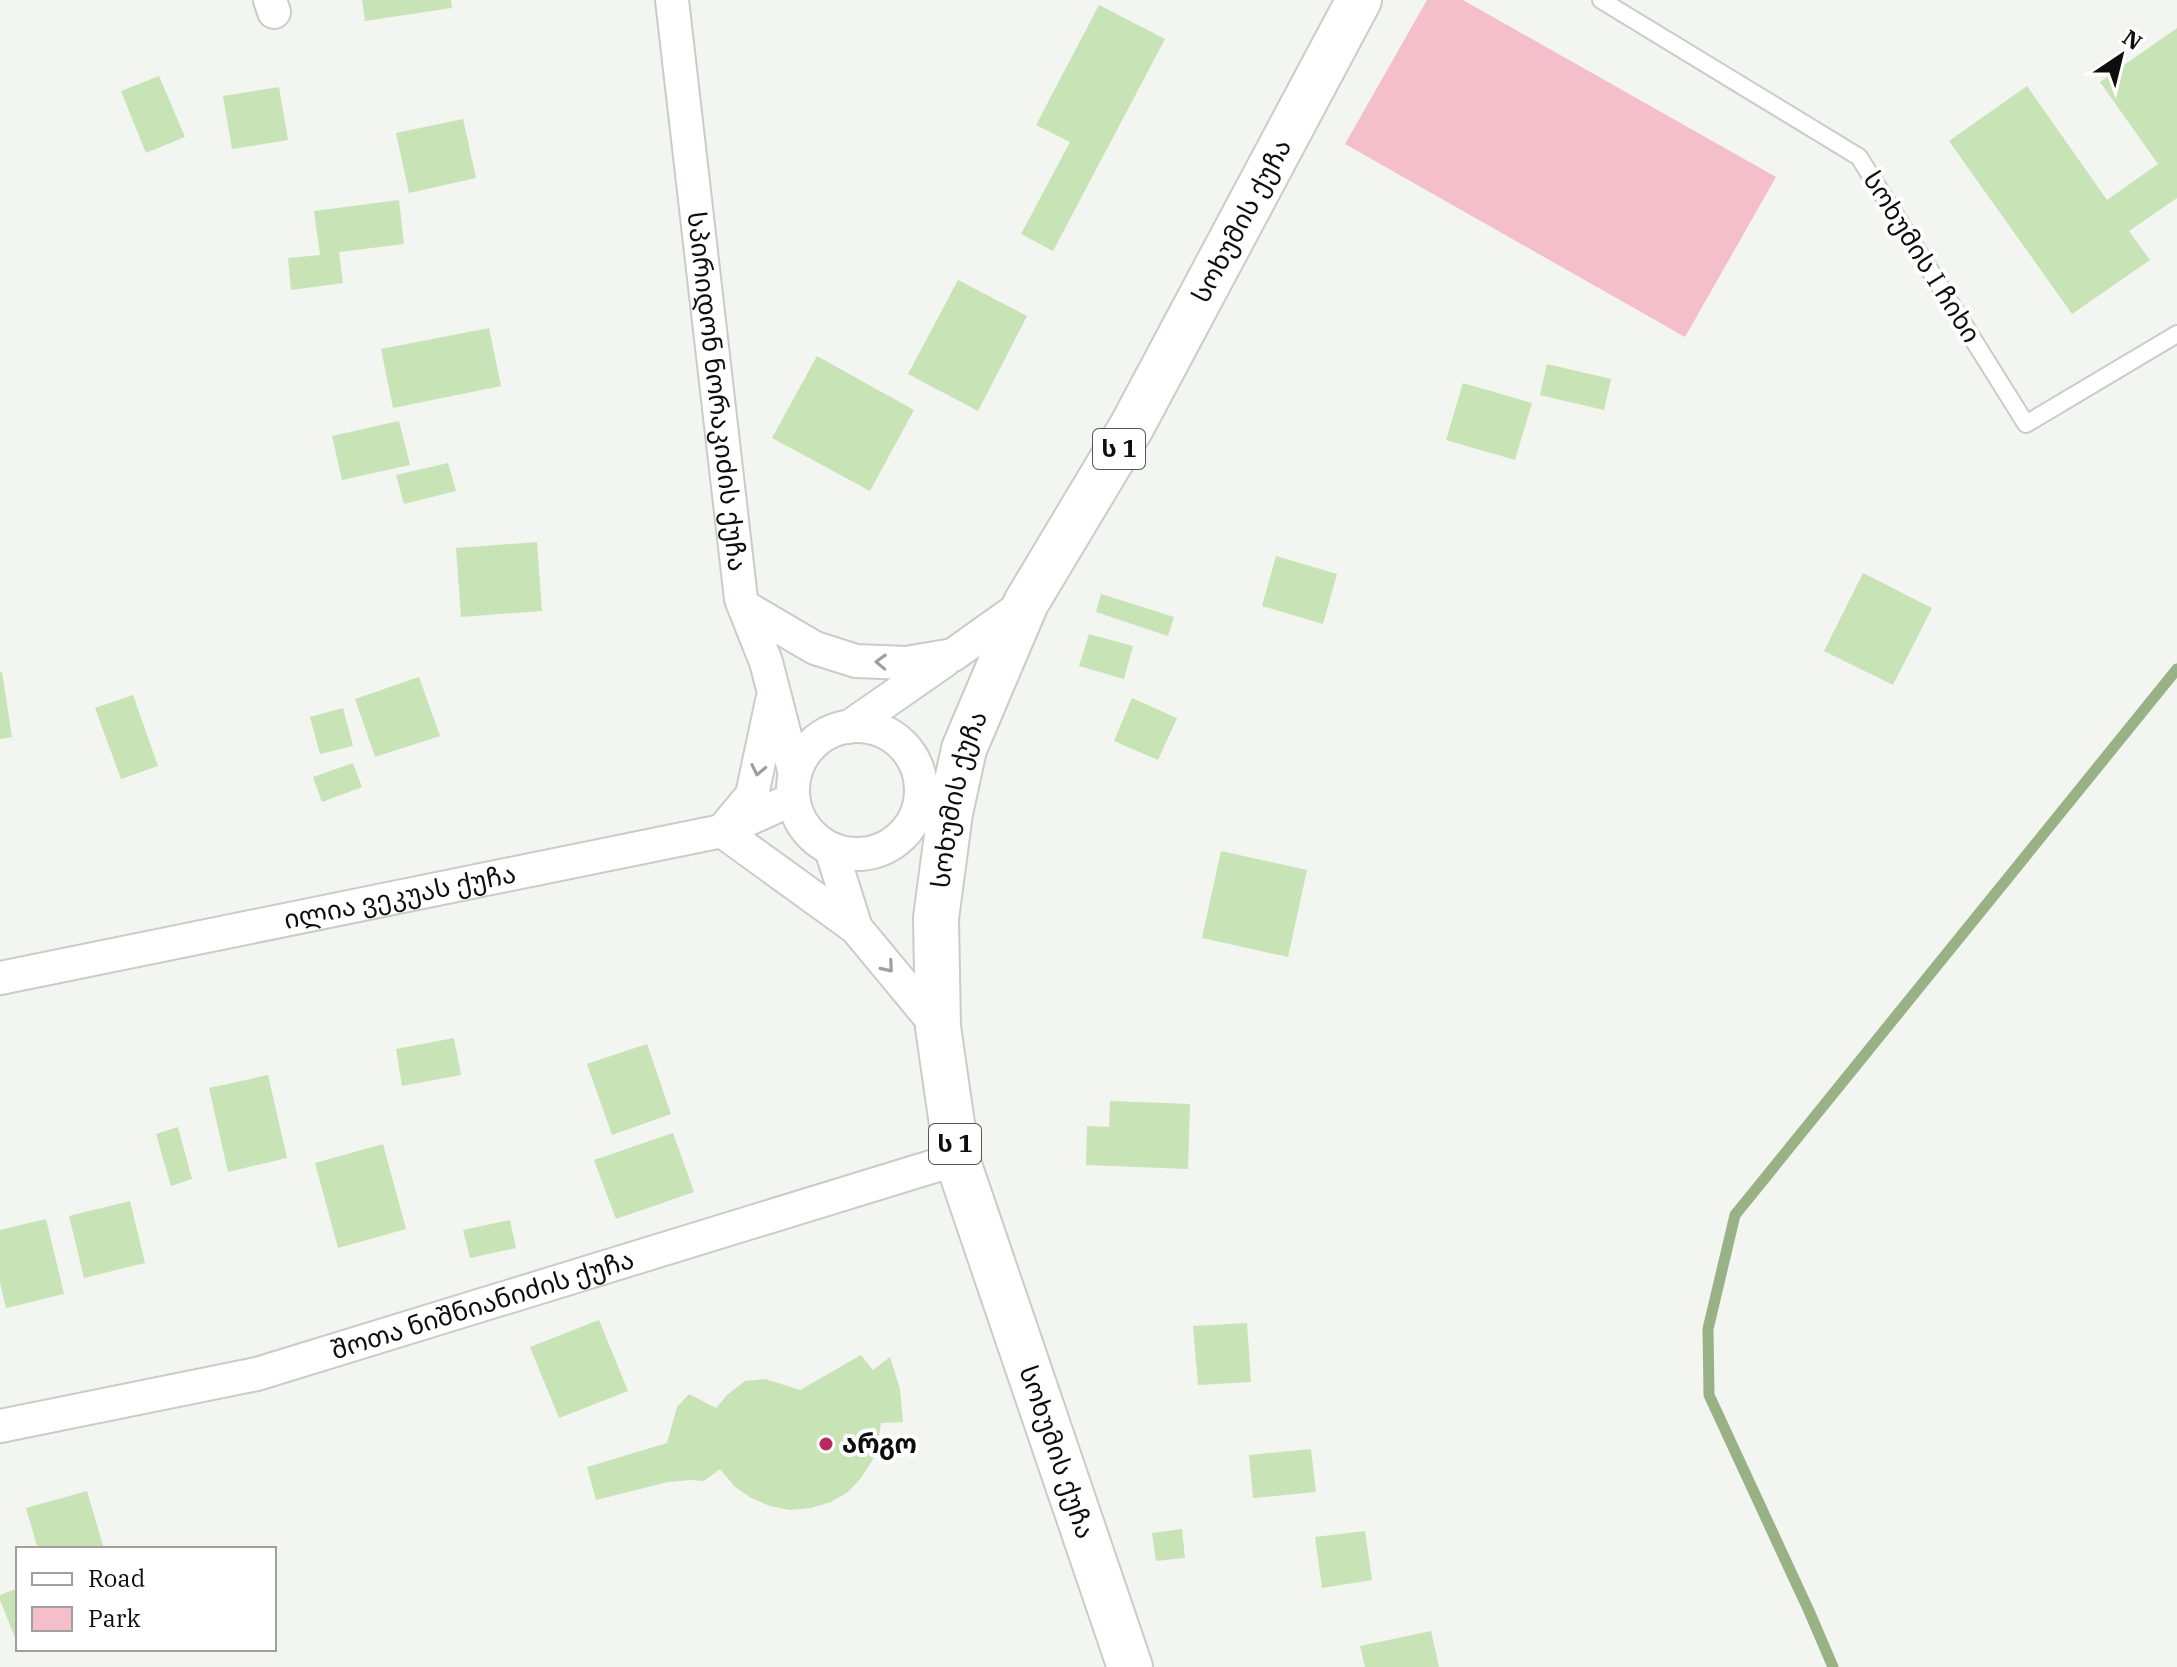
<svg xmlns="http://www.w3.org/2000/svg" width="2177" height="1667" viewBox="0 0 2177 1667" font-family="'IBM Plex Serif','Noto Sans Georgian',serif">
  <rect width="100%" height="100%" fill="#f3f5f1"/>
  <path fill="#f4bfca" d="M1427,0H1463L1776,177L1685,337L1345,144Z"/>
  <g fill="none" stroke-linecap="round" stroke-linejoin="round">
    <path stroke="#98b286" stroke-width="11" d="M1833,1667L1809,1611L1709,1395L1708,1329L1735,1215L2177,669"/>
  </g>
  <g fill="#c8e3b5">
    <path d="M362,0H451L452,8L365,21Z"/>
    <path d="M1099,5L1165,39L1053,251L1021,234L1070,142L1036,125Z"/>
    <path d="M2177,28V198L2129,231L2150,260L2072,314L1949,141L2027,86L2107,200L2158,164L2100,82Z"/>
    <path d="M159,76L185,137L146,153L121,91Z"/>
    <path d="M279,87L288,140L232,149L223,96Z"/>
    <path d="M463,119L476,178L409,193L396,133Z"/>
    <path d="M399,200L404,244L339,252L343,283L291,290L288,258L320,255L314,211Z"/>
    <path d="M958,280L1027,316L978,411L908,374Z"/>
    <path d="M489,328L501,386L393,408L381,349Z"/>
    <path d="M817,356L914,410L870,491L772,438Z"/>
    <path d="M1547,364L1611,379L1604,410L1540,395Z"/>
    <path d="M1463,383L1532,403L1515,460L1446,440Z"/>
    <path d="M399,421L410,465L342,480L332,436Z"/>
    <path d="M448,463L456,491L404,504L396,475Z"/>
    <path d="M537,542L542,611L461,617L456,548Z"/>
    <path d="M1276,556L1337,574L1323,624L1262,606Z"/>
    <path d="M1863,573L1932,608L1893,685L1824,651Z"/>
    <path d="M1101,594L1174,617L1168,636L1096,612Z"/>
    <path d="M1089,634L1133,646L1124,679L1079,666Z"/>
    <path d="M0,672H2L12,737L0,739Z"/>
    <path d="M419,677L440,736L375,757L355,699Z"/>
    <path d="M133,695L158,766L121,779L95,708Z"/>
    <path d="M1132,698L1177,718L1158,760L1114,741Z"/>
    <path d="M343,708L353,746L320,754L310,717Z"/>
    <path d="M353,763L362,787L322,802L313,777Z"/>
    <path d="M1221,851L1307,870L1288,957L1202,938Z"/>
    <path d="M454,1038L461,1075L402,1086L396,1049Z"/>
    <path d="M647,1044L671,1114L612,1135L587,1064Z"/>
    <path d="M268,1075L287,1158L228,1172L209,1088Z"/>
    <path d="M1110,1101L1190,1104L1188,1169L1086,1165L1087,1126L1109,1127Z"/>
    <path d="M178,1127L192,1179L171,1186L156,1134Z"/>
    <path d="M673,1133L694,1192L616,1219L594,1160Z"/>
    <path d="M383,1144L406,1229L338,1248L315,1163Z"/>
    <path d="M130,1201L145,1263L84,1278L69,1216Z"/>
    <path d="M46,1219L64,1294L6,1308L0,1282V1230Z"/>
    <path d="M510,1220L516,1248L470,1258L463,1230Z"/>
    <path d="M599,1320L628,1391L559,1418L530,1347Z"/>
    <path d="M1247,1323L1251,1382L1198,1385L1193,1326Z"/>
    <path d="M861,1355L873,1370L890,1357L900,1389L903,1422L881,1423L878,1443L872,1461L861,1478L848,1492L831,1502L811,1508L790,1510L770,1506L751,1498L734,1486L720,1469L704,1481L691,1480L668,1482L596,1500L587,1467L667,1443L677,1407L689,1394L716,1408L727,1395L745,1381L765,1379L800,1390Z"/>
    <path d="M1311,1449L1316,1492L1253,1498L1249,1455Z"/>
    <path d="M87,1491L104,1549H38L26,1508Z"/>
    <path d="M1182,1529L1185,1558L1156,1561L1152,1533Z"/>
    <path d="M1365,1531L1372,1580L1322,1588L1315,1537Z"/>
    <path d="M18,1588V1645L0,1600V1595Z"/>
    <path d="M1431,1631L1439,1667H1365L1360,1646Z"/>
  </g>
  <g fill="none" stroke-linecap="round" stroke-linejoin="round">
    <g stroke="#c9ccc8" stroke-width="20">
      <path id="service" d="M1601,0L1859,157L2026,424L2177,334"/>
    </g>
    <g stroke="#c9ccc8" stroke-width="36">
      <g id="minor">
        <path d="M270,0L274,12"/>
        <path id="s1" d="M672,0L741,599L766,662L795,774"/>
        <path d="M745,607L815,648L856,661L906,663L953,655L1026,603"/>
        <path d="M772,701L752,795L722,831L856,928L938,1027"/>
        <circle cx="857" cy="790" r="64"/>
        <path d="M849,727L944,661"/>
        <path d="M831,849L856,928"/>
        <path id="s2" d="M0,978L722,831L793,799"/>
        <path id="s3" d="M0,1426L257,1374L957,1159"/>
      </g>
    </g>
    <g stroke="#c9ccc8" stroke-width="48">
      <g id="trunk">
        <path id="s4" d="M1130,1667L957,1159L938,1027L936,918L950,813L964,749L1026,603L1132,426L1359,0"/>
      </g>
    </g>
    <use href="#service" stroke="#fff" stroke-width="16"/>
    <use href="#minor" stroke="#fff" stroke-width="32"/>
    <use href="#trunk" stroke="#fff" stroke-width="44"/>
  </g>
  <defs><path id="oneway-chevron" d="M-2-3.5L2.5 0L-2 3.5" fill="none" stroke-width="1.6" stroke-linecap="round" stroke-linejoin="round" transform="scale(2)"/></defs>
  <g stroke="#9e9f9e">
    <use href="#oneway-chevron" transform="translate(881 662) rotate(-178)"/>
    <use href="#oneway-chevron" transform="translate(758 770) rotate(102)"/>
    <use href="#oneway-chevron" transform="translate(888 967) rotate(50)"/>
  </g>
  <circle fill="#b82a5d" stroke="#fff" stroke-width="3" cx="826" cy="1444" r="8"/>
  <g text-anchor="middle" stroke-width="8" stroke-linejoin="round" paint-order="stroke">
    <g fill="#fff" stroke="#565656" stroke-width="2">
      <rect x="1093" y="429" width="52" height="40" rx="6"/>
      <rect x="929" y="1124" width="52" height="40" rx="6"/>
    </g>
    <g font-size="24" font-weight="bold" fill="#0d0e0d">
      <text x="1119" y="457">ს 1</text>
      <text x="955" y="1152">ს 1</text>
    </g>
    <g font-size="26" fill="#0d0e0d" stroke="#fff">
      <text dy="9" stroke="none"><textPath href="#s4" startOffset="1548">სოხუმის ქუჩა</textPath></text>
      <text transform="translate(1922 257) rotate(58)" y="9">სოხუმის I ჩიხი</text>
      <text dy="9" stroke="none"><textPath href="#s1" startOffset="394">სპირიდონ ნორაკიძის ქუჩა</textPath></text>
      <text dy="9" stroke="none"><textPath href="#s4" startOffset="900">სოხუმის ქუჩა</textPath></text>
      <text dy="9" stroke="none"><textPath href="#s2" startOffset="408">ილია ვეკუას ქუჩა</textPath></text>
      <text dy="9" stroke="none"><textPath href="#s3" startOffset="498">შოთა ნიშნიანიძის ქუჩა</textPath></text>
      <text transform="translate(1057 1452) rotate(71)" y="9">სოხუმის ქუჩა</text>
    </g>
    <g font-size="26" font-weight="bold" fill="#0d0e0d" stroke="#fff" text-anchor="start">
      <text x="842" y="1453">არგო</text>
    </g>
  </g>
  <rect x="16" y="1547" width="260" height="104" fill="#ffffff" stroke="#9e9f9e" stroke-width="2"/>
  <rect x="32" y="1573" width="40" height="12" fill="#ffffff" stroke="#9e9f9e" stroke-width="2"/>
  <text x="88" y="1587" font-size="24" fill="#0d0e0d">Road</text>
  <rect x="32" y="1607" width="40" height="24" fill="#f4bfca" stroke="#9e9f9e" stroke-width="2"/>
  <text x="88" y="1627" font-size="24" fill="#0d0e0d">Park</text>
  <g transform="translate(2121 56) rotate(35)" stroke="#ffffff" stroke-width="6" paint-order="stroke">
  <path d="M0-6L14 30L0 20L-14 30Z" fill="#0d0e0d"/>
  <text y="-12" font-size="22" font-weight="bold" text-anchor="middle" fill="#0d0e0d">N</text>
  </g>
</svg>
